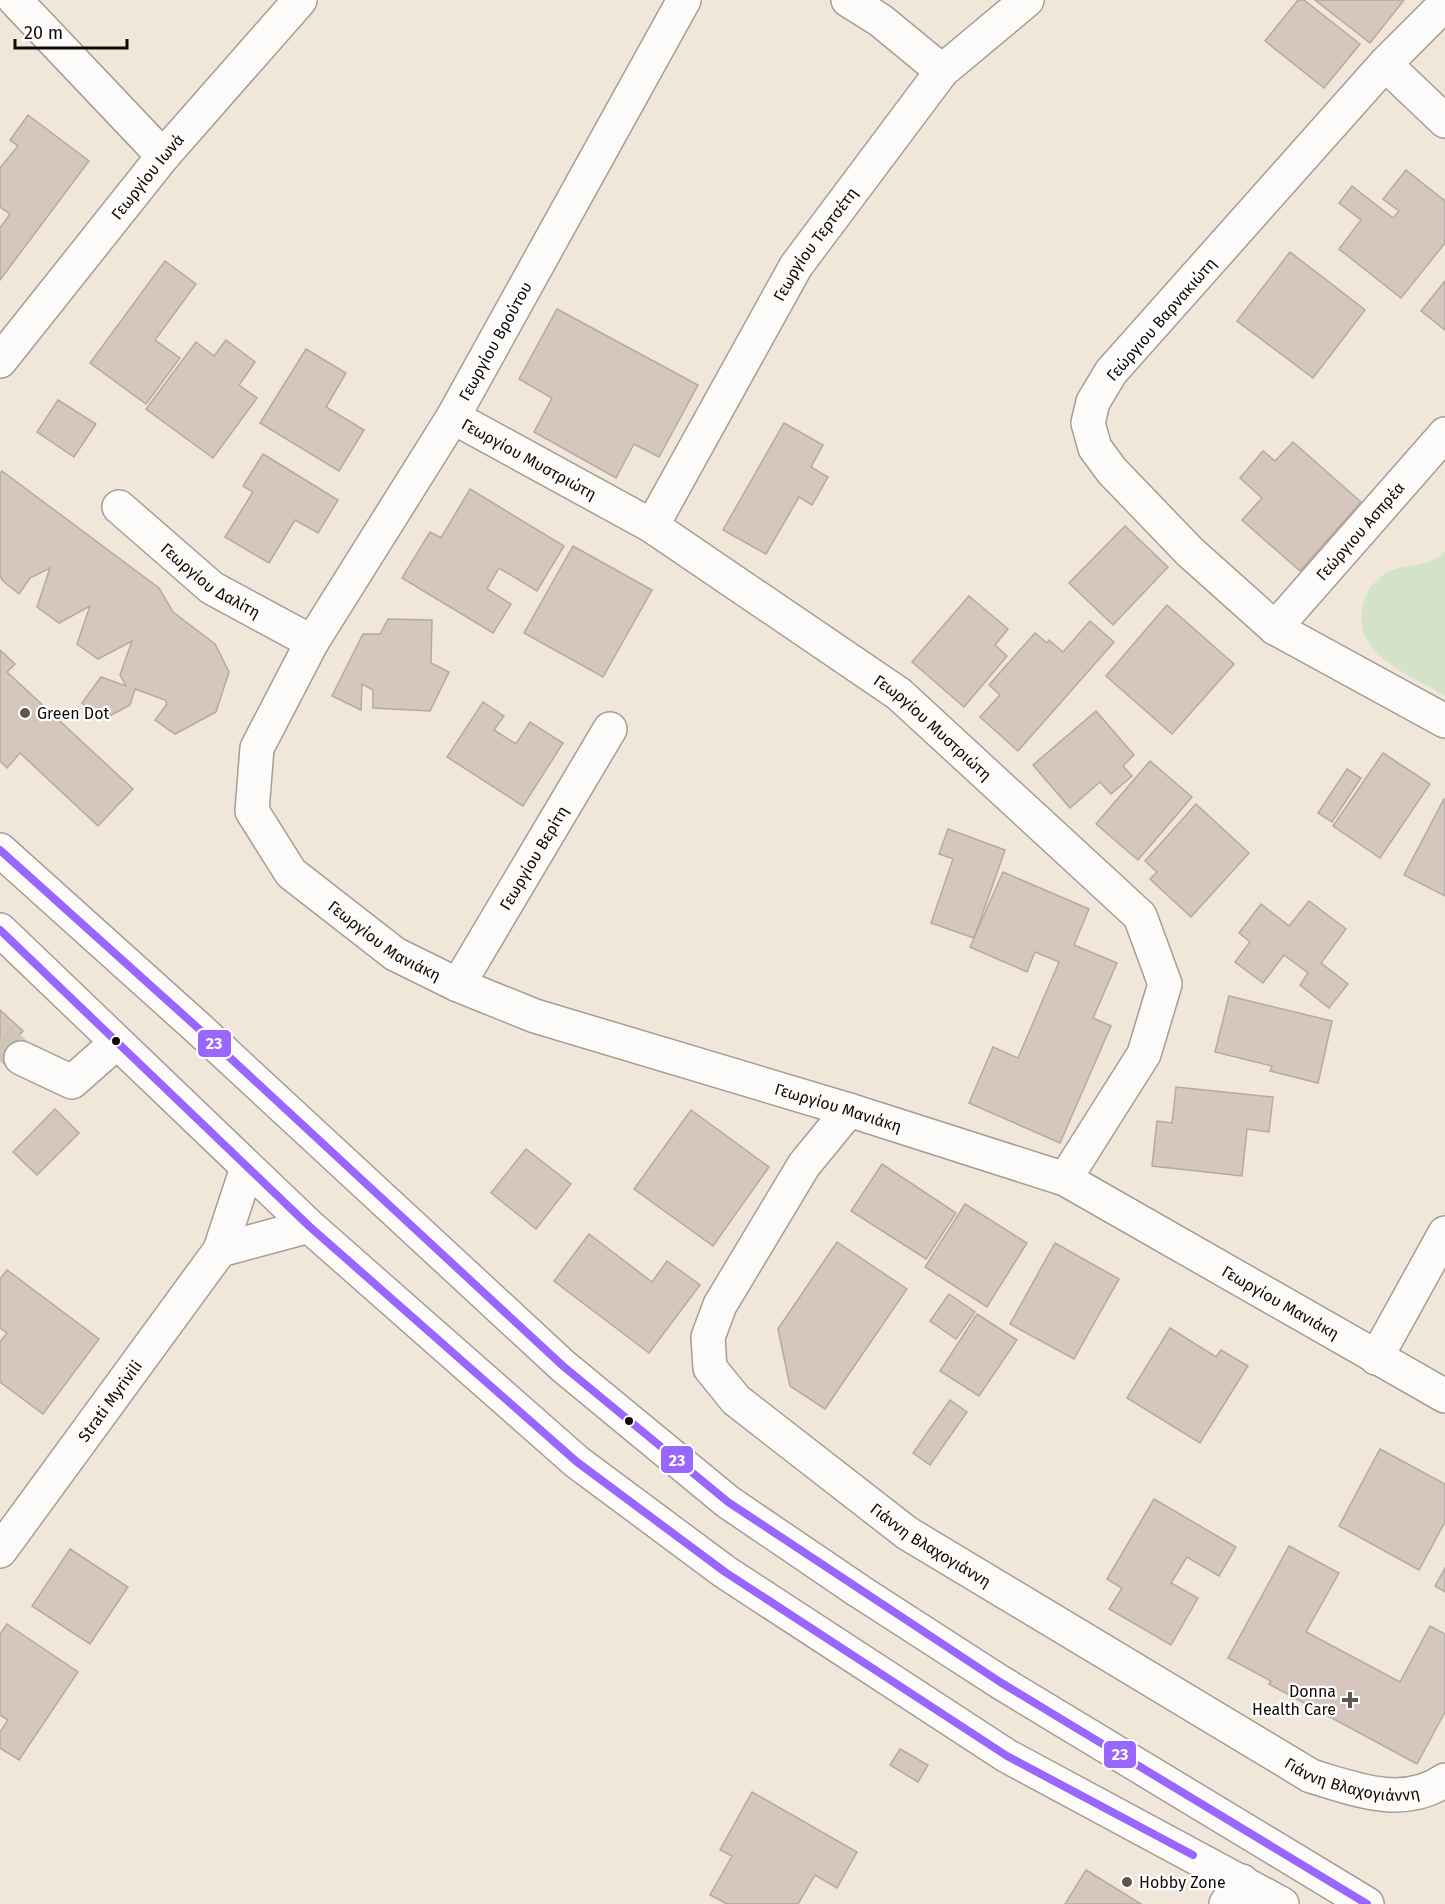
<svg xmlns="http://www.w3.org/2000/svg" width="1445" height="1904" viewBox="0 0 1445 1904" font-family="'Fira Sans',sans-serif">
  <rect width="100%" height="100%" fill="#f1e6da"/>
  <path fill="#d4e2c8" d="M1445,551V696C1408,673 1348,654 1364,601C1368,589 1378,576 1390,571C1412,562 1427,570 1445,551Z"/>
  <g fill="#d7c6bd" stroke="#b3aaa2" stroke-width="1.5">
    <path d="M1298,0H1304L1360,44L1324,88L1265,41Z"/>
    <path d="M1315,0H1404L1370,43Z"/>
    <path d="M28,115L89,161L0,280V228L10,214L0,207V168L18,146L10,140Z"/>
    <path d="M1406,170L1445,201V243L1401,298L1339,249L1361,220L1339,203L1352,186L1393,218L1399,211L1383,199Z"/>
    <path d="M1290,252L1365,310L1313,378L1237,321Z"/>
    <path d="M165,261L196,284L155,340L180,358L146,404L90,363Z"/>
    <path d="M1445,281V330L1421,311Z"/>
    <path d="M557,309L698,385L659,457L634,444L616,478L534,432L552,398L519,379Z"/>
    <path d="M226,340L255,362L239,385L257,398L213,458L146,409L196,342L214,356Z"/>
    <path d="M306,349L346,373L326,407L364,430L339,471L260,423Z"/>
    <path d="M58,400L96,424L74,457L37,432Z"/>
    <path d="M784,423L823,445L811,467L828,477L812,505L799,497L766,554L723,530Z"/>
    <path d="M1293,442L1361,502L1300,571L1242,520L1262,498L1240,478L1263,451L1275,461Z"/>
    <path d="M263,454L338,500L318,533L295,520L269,563L225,537L253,492L243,486Z"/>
    <path d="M2,471L159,588L173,612L215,644L229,672L216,712L175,734L155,720L167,704L165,700L135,689L130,705L104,719L82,703L101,677L126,686L120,675L132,641L98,659L77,644L90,606L59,623L37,607L50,568L30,578L19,594L3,581L0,576V474Z"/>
    <path d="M470,489L564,546L537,591L499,568L487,589L511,604L493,633L402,578L430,532L441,538Z"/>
    <path d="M1125,526L1168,567L1113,625L1069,583Z"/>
    <path d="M573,546L652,590L603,677L524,633Z"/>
    <path d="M969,596L1008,629L995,645L1007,656L964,707L912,662Z"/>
    <path d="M1167,605L1234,664L1172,734L1106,676Z"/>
    <path d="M388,619L432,620L431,663L449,672L430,711L373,708V690L362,684L361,710L332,696L363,634H380Z"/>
    <path d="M1090,621L1114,642L1018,751L980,717L1000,695L989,685L1035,633L1047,643L1049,640L1063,652Z"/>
    <path d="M0,650L15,664L7,672L133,789L98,826L20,753L7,768L0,761Z"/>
    <path d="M483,702L504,716L494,730L516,744L530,722L563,743L523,806L447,757Z"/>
    <path d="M1096,711L1134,755L1123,766L1132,776L1111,794L1100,782L1070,808L1033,765Z"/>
    <path d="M1383,753L1430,784L1380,858L1333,826Z"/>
    <path d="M1150,761L1192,797L1138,860L1096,824Z"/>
    <path d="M1347,769L1361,778L1332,822L1318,813Z"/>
    <path d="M1444,799H1445V896L1404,875Z"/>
    <path d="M1196,804L1249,853L1191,917L1150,879L1157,872L1145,861Z"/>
    <path d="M948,829L1005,850L974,938L931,923L953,859L939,854Z"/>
    <path d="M1003,872L1089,909L1074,945L1117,963L1093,1018L1111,1026L1060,1143L969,1103L993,1047L1018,1058L1059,962L1035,952L1027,972L970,947Z"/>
    <path d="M1309,901L1346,929L1321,963L1348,984L1329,1008L1300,985L1308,973L1284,955L1263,983L1235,962L1250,942L1239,933L1261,904L1289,926Z"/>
    <path d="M1229,996L1332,1021L1318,1083L1270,1071L1272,1066L1215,1052Z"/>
    <path d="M0,1010L23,1031L0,1056Z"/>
    <path d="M1176,1087L1273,1097L1269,1132L1247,1129L1242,1176L1152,1166L1157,1121L1172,1123Z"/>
    <path d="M55,1109L79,1133L37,1175L13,1152Z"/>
    <path d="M691,1110L769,1167L713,1246L634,1189Z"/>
    <path d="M526,1149L571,1184L536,1229L491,1193Z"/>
    <path d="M882,1164L956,1213L926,1259L851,1211Z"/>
    <path d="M965,1204L1027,1243L987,1307L925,1267Z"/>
    <path d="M589,1234L652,1282L667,1261L700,1285L649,1353L554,1281Z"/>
    <path d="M837,1242L907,1289L825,1409L790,1386L778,1329Z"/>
    <path d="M1055,1243L1119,1279L1074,1359L1010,1324Z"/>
    <path d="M7,1270L99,1339L43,1414L0,1382V1342L7,1333L0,1328V1279Z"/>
    <path d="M949,1294L975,1312L956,1339L930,1321Z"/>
    <path d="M977,1314L1017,1340L979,1396L940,1371Z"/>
    <path d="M1170,1328L1216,1357L1221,1350L1248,1366L1200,1443L1127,1398Z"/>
    <path d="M950,1400L967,1412L930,1465L913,1453Z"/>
    <path d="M1380,1449L1445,1484V1522L1419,1570L1339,1526Z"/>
    <path d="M1154,1499L1236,1547L1219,1576L1187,1557L1171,1583L1198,1598L1171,1645L1109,1609L1122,1588L1107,1579Z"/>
    <path d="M1289,1546L1339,1573L1306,1632L1400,1682L1430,1626L1445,1634V1712L1417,1764L1269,1684L1271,1681L1228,1658Z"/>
    <path d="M70,1549L128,1587L90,1644L32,1606Z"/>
    <path d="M1445,1568V1592L1435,1586Z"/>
    <path d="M7,1624L78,1672L19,1760L0,1748V1732L8,1720L0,1715V1634Z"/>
    <path d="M900,1749L928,1765L918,1782L890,1765Z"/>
    <path d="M752,1792L857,1852L837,1888L815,1875L798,1904H727L710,1895L732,1856L720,1850Z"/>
    <path d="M1086,1870L1141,1904H1065Z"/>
  </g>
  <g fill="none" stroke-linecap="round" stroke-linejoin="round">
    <path stroke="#cfc5ba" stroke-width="33" stroke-dasharray="33 16" stroke-linecap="butt" d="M0,1039L21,1058"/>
    <g stroke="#a69d94" stroke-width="36">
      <g id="minor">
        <path d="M15,0L163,156"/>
        <path id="s1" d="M684,0L453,417L312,642L257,748L252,811L291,873L395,954L458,985L535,1016L849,1110L1065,1179L1445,1396"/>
        <path d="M848,0L880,20L942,71"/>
        <path d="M1445,4L1385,64L1111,372L1093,402L1088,423L1095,448L1112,471L1190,552L1275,628L1445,721"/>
        <path d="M1385,64L1445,121"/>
        <path id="s2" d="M0,361L163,156L300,0"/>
        <path id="s3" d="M453,417L652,526L899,694L1140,916L1165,984L1144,1054L1065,1179"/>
        <path id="s4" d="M119,507L212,588L312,642"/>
        <path id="s5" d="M652,526L796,266L942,71L1027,0"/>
        <path id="s6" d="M1275,628L1445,434"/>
        <path id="s7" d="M458,985L610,729"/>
        <path d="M21,1058L72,1082L116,1043"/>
        <path id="s8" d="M849,1110L804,1165L720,1305L708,1337L710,1368L736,1400L907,1533L1311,1776C1354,1789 1404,1809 1445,1780"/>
        <path d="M220,1250L309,1226"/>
        <path d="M1376,1358L1445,1233"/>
        <path id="s9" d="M0,1551L220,1250L247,1168"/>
        <path d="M1226,1904L1242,1881"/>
      </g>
    </g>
    <g stroke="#a69d94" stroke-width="36">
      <g id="major">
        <path d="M0,850L199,1029L563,1366L728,1502L859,1591L1000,1682L1367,1904"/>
        <path d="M0,930L309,1226L577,1462L725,1572L1007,1756L1282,1904"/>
      </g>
    </g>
    <use href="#minor" stroke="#fdfbf9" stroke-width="33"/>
    <use href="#major" stroke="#fdfbf9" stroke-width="33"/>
    <g stroke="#fff" stroke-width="12">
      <g id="bus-1">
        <path d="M0,850L199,1029L563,1366L728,1502L1000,1682L1367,1904"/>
        <path d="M0,930L309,1226L577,1462L725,1572L1007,1756L1193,1855"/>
      </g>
    </g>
    <use href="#bus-1" stroke="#96f" stroke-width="8"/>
  </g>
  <g fill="#5f574f" stroke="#fff" stroke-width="2">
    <circle cx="25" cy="713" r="6"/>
    <path d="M1347 1691h6v6h6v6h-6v6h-6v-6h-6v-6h6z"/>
    <circle cx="1127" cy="1882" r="6"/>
  </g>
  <g fill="#110a04" stroke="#fff" stroke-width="2">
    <circle cx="116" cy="1041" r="5"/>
    <circle cx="629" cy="1421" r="5"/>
  </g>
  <g text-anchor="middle" stroke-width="4.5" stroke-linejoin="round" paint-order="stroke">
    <g font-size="16" fill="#110a04" stroke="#fff">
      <text dy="6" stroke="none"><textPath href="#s2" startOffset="236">Γεωργίου Ιωνά</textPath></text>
      <text dy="6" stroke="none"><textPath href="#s5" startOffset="326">Γεωργίου Τερτσέτη</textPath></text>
      <text transform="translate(1161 319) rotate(-49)" y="6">Γεώργιου Βαρνακιώτη</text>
      <text transform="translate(495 341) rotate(-61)" y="6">Γεωργίου Βρούτου</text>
      <text dy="6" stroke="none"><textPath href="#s3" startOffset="87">Γεωργίου Μυστριώτη</textPath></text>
      <text dy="6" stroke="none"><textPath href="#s6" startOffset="129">Γεώργιου Ασπρέα</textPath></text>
      <text dy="6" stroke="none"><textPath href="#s4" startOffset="118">Γεωργίου Δαλίτη</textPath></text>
      <text dy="6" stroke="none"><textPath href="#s3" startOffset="573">Γεωργίου Μυστριώτη</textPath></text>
      <text dy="6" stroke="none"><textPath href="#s7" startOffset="148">Γεωργίου Βερίτη</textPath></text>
      <text dy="6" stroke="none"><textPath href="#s1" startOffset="1114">Γεωργίου Μανιάκη</textPath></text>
      <text dy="6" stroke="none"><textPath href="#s1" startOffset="1600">Γεωργίου Μανιάκη</textPath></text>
      <text dy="6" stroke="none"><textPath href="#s1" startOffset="2086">Γεωργίου Μανιάκη</textPath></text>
      <text dy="6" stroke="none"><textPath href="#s9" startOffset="186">Strati Myrivili</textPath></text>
      <text dy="6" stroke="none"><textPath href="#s8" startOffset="584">Γιάννη Βλαχογιάννη</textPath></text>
      <text dy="6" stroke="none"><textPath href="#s8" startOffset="1070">Γιάννη Βλαχογιάννη</textPath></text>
    </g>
    <g font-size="16" fill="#110a04" stroke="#fff" text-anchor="start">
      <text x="37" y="719">Green Dot</text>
      <text x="1336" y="1697" text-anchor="end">Donna<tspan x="1336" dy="18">Health Care</tspan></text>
      <text x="1139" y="1888">Hobby Zone</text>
    </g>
  </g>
  <g stroke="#fff" stroke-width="2">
    <rect x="197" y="1029" width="35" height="29" rx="6" fill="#96f"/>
    <rect x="660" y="1445" width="34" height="29" rx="6" fill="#96f"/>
    <rect x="1103" y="1740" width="34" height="29" rx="6" fill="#96f"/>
  </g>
  <g font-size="16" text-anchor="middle" font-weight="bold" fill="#fff">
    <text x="214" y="1049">23</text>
    <text x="677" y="1466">23</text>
    <text x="1120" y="1760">23</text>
  </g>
  <path d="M15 39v9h112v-9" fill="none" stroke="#110a04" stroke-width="3"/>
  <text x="24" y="39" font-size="18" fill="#110a04" stroke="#ffffff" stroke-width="4.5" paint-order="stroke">20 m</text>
</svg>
